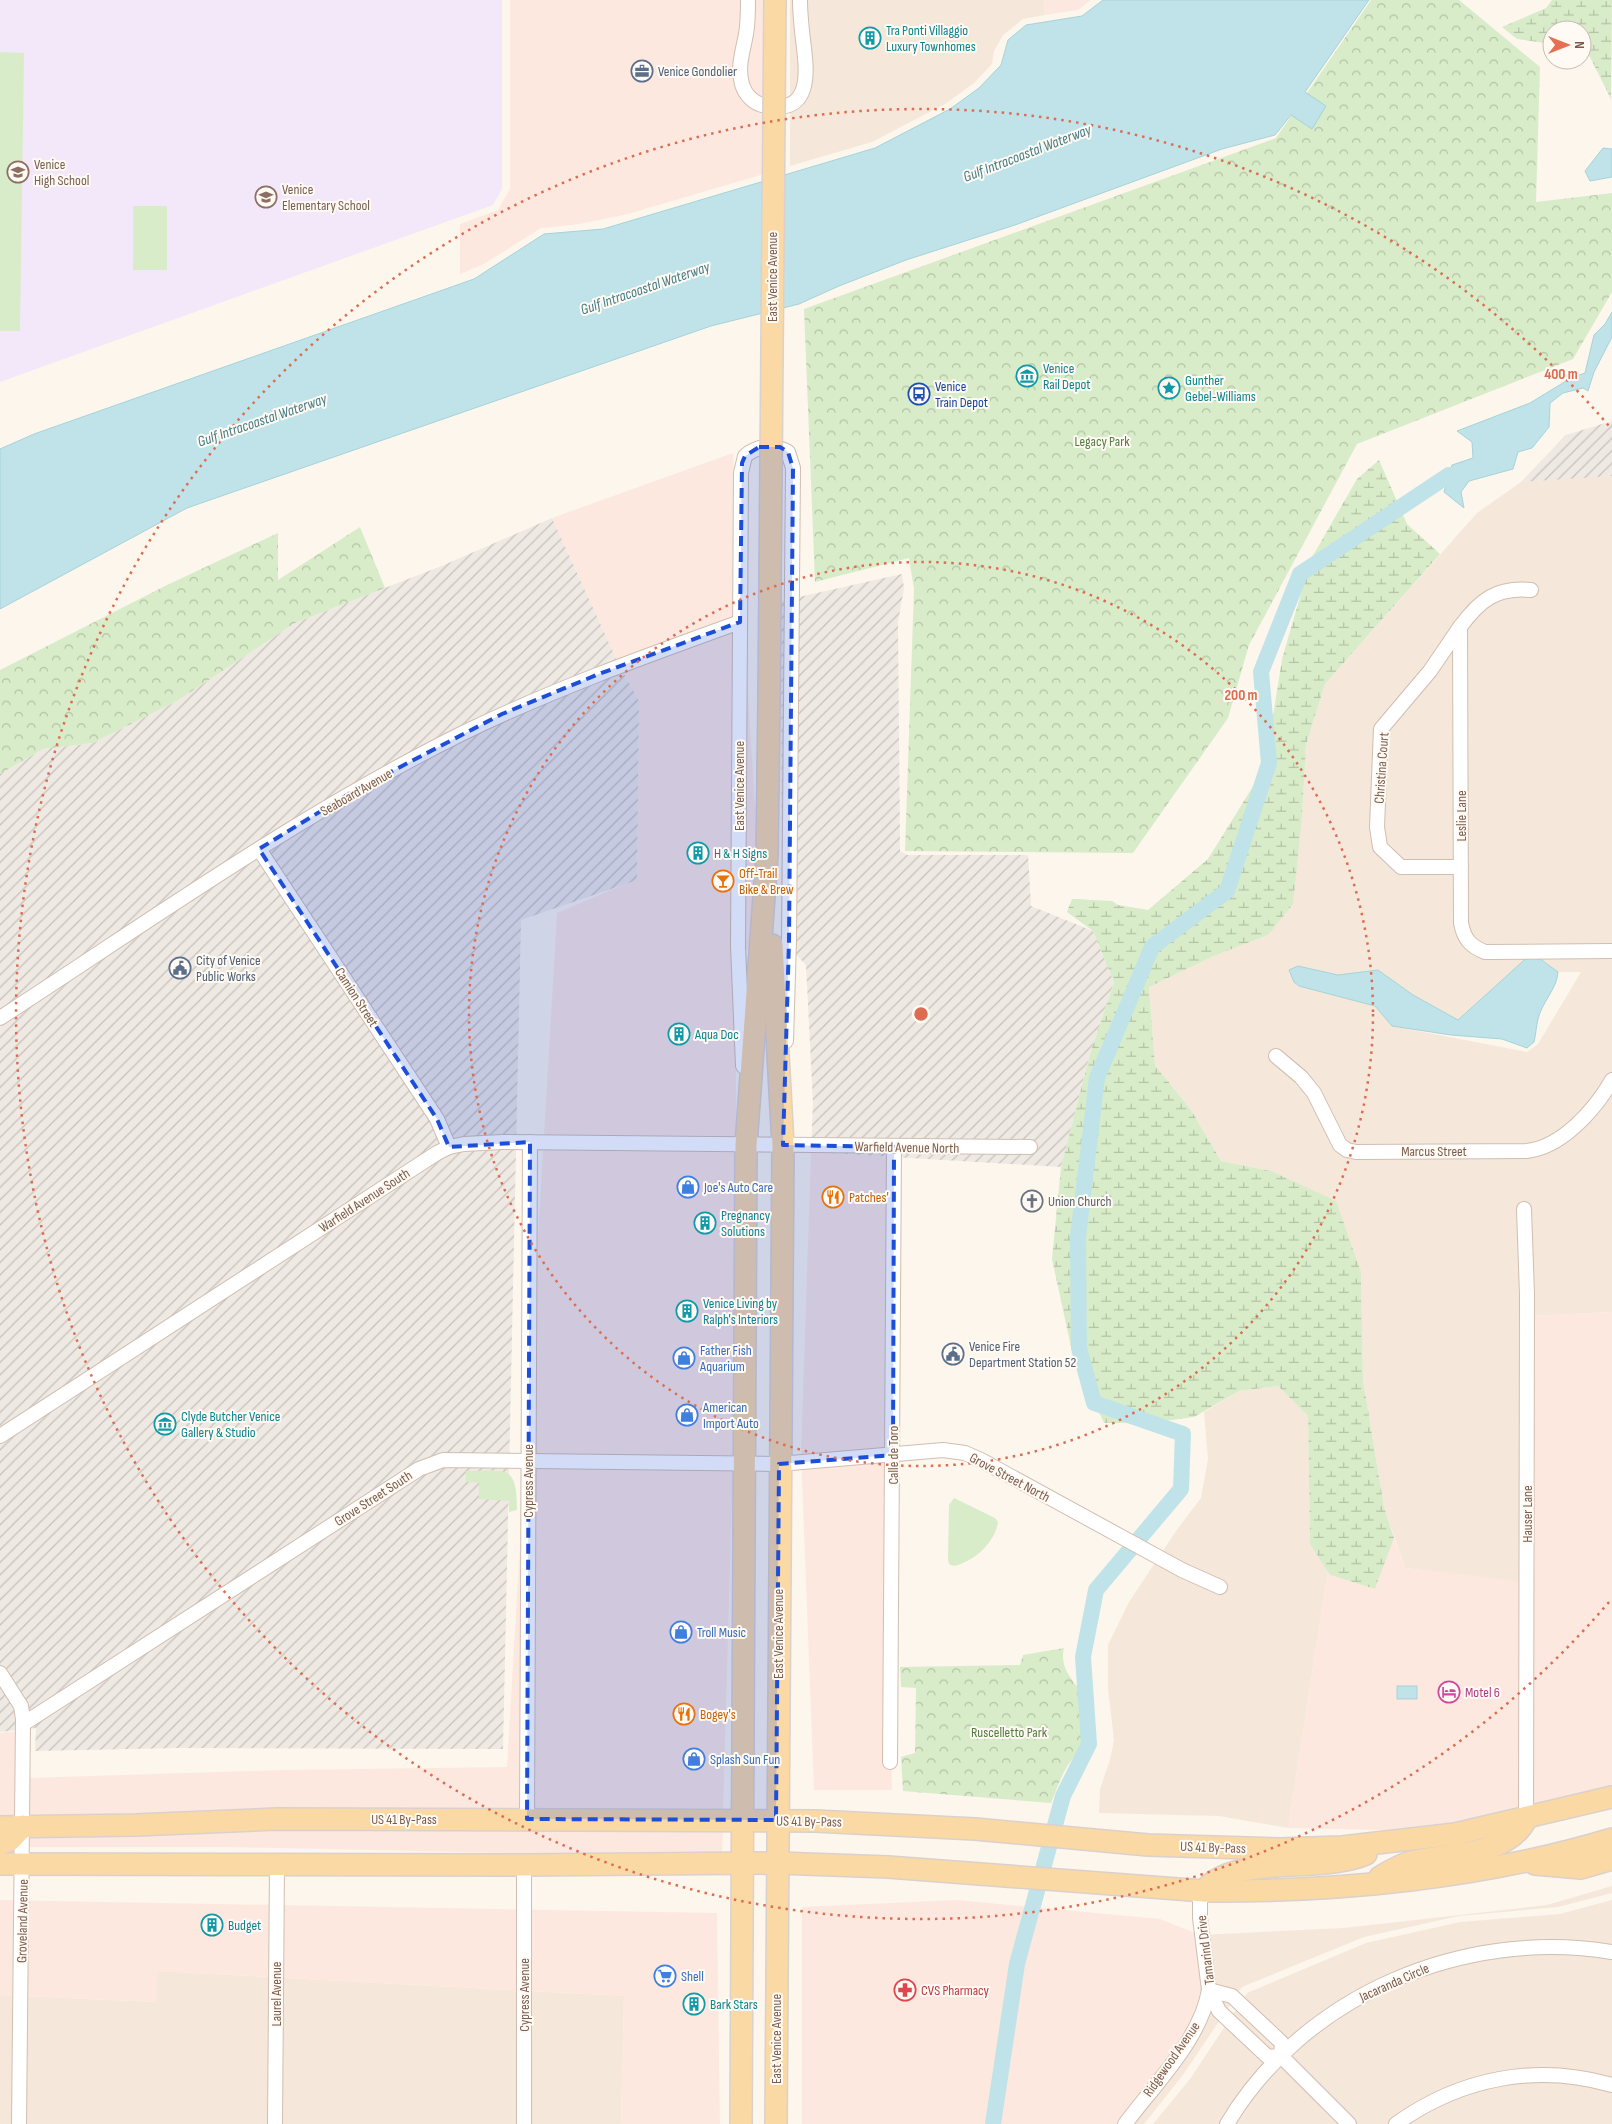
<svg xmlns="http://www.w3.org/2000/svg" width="1612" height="2124" viewBox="0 0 1612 2124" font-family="'Sofia Sans Condensed',sans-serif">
  <defs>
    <pattern id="industrial-furrows" width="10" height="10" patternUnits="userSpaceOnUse" patternTransform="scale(1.25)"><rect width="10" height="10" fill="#efe9e4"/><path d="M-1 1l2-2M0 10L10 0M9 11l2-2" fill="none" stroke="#c7c0bb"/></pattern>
    <pattern id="wetland-marsh" width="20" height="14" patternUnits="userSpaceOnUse" patternTransform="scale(1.25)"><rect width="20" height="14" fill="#d8ecc9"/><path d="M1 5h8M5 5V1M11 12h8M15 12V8" fill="none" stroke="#b4c2a5"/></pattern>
    <pattern id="park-crowns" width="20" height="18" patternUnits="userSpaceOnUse" patternTransform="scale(1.25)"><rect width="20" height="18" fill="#d8ecc9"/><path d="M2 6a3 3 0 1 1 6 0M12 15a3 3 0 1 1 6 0" fill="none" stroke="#b4c2a5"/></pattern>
  </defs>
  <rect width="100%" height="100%" fill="#fdf6ec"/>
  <g fill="#f5e8da" fill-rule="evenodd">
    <path d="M790,0H1044L1045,15L1023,19L1003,35L994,51L992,64L974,83L945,104L872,142L790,166Z"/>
    <path d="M1596,476H1612V1312L1531,1316L1524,1583L1405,1568L1384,1507L1363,1380L1361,1272L1271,1171L1221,1161L1191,1110L1155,1065L1149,987L1214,956L1268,935L1302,817L1306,745L1325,684L1477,513L1521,482ZM1532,953L1558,972H1581L1538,1044L1527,1052L1392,1026L1375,1006L1299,986L1294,982L1292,975L1299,966L1338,975L1378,970L1413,995L1458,1020Z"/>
    <path d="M1278,1386L1308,1416L1310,1544L1328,1571L1288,1828L1219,1816L1099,1813L1100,1789L1110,1760L1114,1740L1108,1689V1645L1129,1602L1176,1531L1201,1498L1208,1459L1204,1412L1239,1391Z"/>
    <path d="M1612,1886V1893L1558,1907L1459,1916L1364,1937L1242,1987L1183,2075L1144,2124H1128L1200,1935L1344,1928L1547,1905Z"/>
    <path d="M1612,1900V2124H1153L1190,2079L1247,1993L1366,1943L1460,1922L1560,1914Z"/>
    <path d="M157,1971L624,1996L621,2124H0V1995L157,2002Z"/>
  </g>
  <g fill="#fde8e0">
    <path d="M510,0H766L764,174L628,214L580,224L541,228L484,264L460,274V224L498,210L510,189Z"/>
    <path d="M1044,0H1091L1078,10L1045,15Z"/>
    <path d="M733,453L758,855L752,945L736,961V1360L723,1812L0,1819V1733L28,1730L27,1778L282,1770L507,1767L557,913L637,879L639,701L619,665L552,518Z"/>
    <path d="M811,1152L894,1157L888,1625L892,1790H814L801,1452Z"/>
    <path d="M1612,1312V1789L1492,1818L1383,1830L1288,1828L1328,1571L1330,1575L1375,1589L1394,1538L1405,1568L1524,1582L1531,1316Z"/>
    <path d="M277,1827L723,1828L722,1854L644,1856L225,1847H15L27,1834Z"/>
    <path d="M0,1900L717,1913L720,2124H621L624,1996L157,1971V2002L0,1995Z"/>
    <path d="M956,1900L1160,1919L1200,1935V2015L1128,2124H802V1907Z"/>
  </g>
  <g fill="url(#industrial-furrows)">
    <path d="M1612,421V476L1521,482L1566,435Z"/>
    <path d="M552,518L619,665L639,701L637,880L521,920L503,1749L178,1748L35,1751L36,1728L0,1732V774L43,749L93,743L177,701L295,623L444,565Z"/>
    <path d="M902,574L904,588L898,622L900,851L907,855H1028L1031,906L1093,931L1114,982L1090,1054L1061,1167L811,1152L813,1103L806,965L782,940L781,601Z"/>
  </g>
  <path fill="#f3e8fa" d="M0,0H502V189L493,205L0,382Z"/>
  <g fill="#d8ecc9">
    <path d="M0,52L24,53L20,331H0Z"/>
    <rect x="133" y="206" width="34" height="64"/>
    <path d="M466,1471C506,1471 517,1463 517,1510L509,1512V1501L479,1499V1483L466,1482Z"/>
    <path d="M954,1498L995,1518L998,1522C995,1543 974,1561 954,1566L949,1564L948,1560L949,1505Z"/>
  </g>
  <g fill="url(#wetland-marsh)">
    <path d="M1552,0H1612L1611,99L1586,49L1582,48V30H1552V44L1517,39L1502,27L1546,8Z"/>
    <path d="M1379,460L1407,524L1440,554L1325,684L1306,745L1302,817L1293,904L1268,935L1214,956L1149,987L1155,1065L1191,1110L1221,1161L1271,1171L1336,1201L1361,1272L1363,1380L1384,1507L1394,1538L1375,1589L1330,1575L1310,1544L1308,1416L1278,1386L1239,1391L1194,1417L1150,1423H1104L1073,1356L1052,1259L1061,1167L1090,1054L1114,982L1093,931L1067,912L1072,899L1112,901L1118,905L1148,910L1208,859L1265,767L1282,659L1311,559L1357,479Z"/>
  </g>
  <g fill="url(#park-crowns)">
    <path d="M1371,0H1459L1540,67L1536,202L1612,193V292L1573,359L1357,444L1249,645L1228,718L1133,853L905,851L914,589L909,558L815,582L804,309L1276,138Z"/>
    <path d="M360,527L385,588L295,623L177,701L93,743L43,749L0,774V670L165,586L278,533V580Z"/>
    <path d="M1064,1648C1056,1680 1096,1692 1093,1723C1091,1741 1078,1751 1068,1765C1061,1776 1056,1791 1051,1803L903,1791L901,1757L915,1753L916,1688L901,1687L900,1667L1020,1665L1023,1655Z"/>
  </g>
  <g fill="#bfe3e8" stroke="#a5d3da">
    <path d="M1103,0H1369L1305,92L1326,106L1312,129L1291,115L1275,135L1222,149L1015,225L906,260L839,286L799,304L711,326L187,508L0,609V449L34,434L474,279L544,234L603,229L875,148L950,109L979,88L1001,65L1008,40L1026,25L1082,16Z"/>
    <path d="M1603,148L1612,149V177L1590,181L1585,171Z"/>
    <path d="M1612,312V337L1594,372L1588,391L1583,388L1563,393L1550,403L1549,427L1532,448L1518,452L1513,469L1469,481L1461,492L1464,508L1444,492L1452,465L1473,458L1472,442L1457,431L1530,403L1571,378L1585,373L1594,335L1605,324Z"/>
    <path d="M1532,953L1558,972C1557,989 1542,1002 1538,1019C1536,1027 1536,1034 1534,1042L1527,1048L1502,1039L1451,1035L1392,1026L1375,1006L1299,986L1294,982L1289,970L1298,966L1338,975L1378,970L1413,995L1458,1020Z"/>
    <rect x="1397" y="1686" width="20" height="13"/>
  </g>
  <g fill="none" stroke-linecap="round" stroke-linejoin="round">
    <path stroke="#bfe3e8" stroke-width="16" d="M993,2124L1017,1964L1063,1796L1089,1744L1083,1657L1096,1590L1181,1489L1183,1434L1094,1403L1079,1348L1078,1237L1097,1078L1152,947L1227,891L1269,763L1261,672L1300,574L1449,475"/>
    <g stroke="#d1beb0" stroke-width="16">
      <g id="street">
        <path d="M748,0C748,12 748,23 746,34C743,51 737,67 742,84C745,95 754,104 766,106C818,115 805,61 802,31C801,21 800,10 800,0"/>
        <path d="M1531,590C1496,587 1480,600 1460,627L1461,923C1464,939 1470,946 1485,952L1612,951"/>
        <path d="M1460,627L1430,671L1381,729L1377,827L1380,847L1401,867H1461"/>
        <path d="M259,849L437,1119L449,1147"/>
        <path d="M0,1018C151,920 300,814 461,734C551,690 646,656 740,622"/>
        <path d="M1276,1056L1301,1077L1314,1093L1340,1145L1347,1150L1356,1152L1526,1151C1561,1148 1595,1110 1612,1080"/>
        <path d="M743,1066L738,946L741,473L745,456C758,445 774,444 788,452L793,468L789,941L786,1041"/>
        <path d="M1524,1209L1527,1295L1526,1819"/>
        <path d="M0,1436L437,1153L449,1147L464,1144L502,1142L1030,1147"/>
        <path d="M0,1673L21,1706L23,1719L19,2124"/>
        <path d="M23,1724L419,1469L443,1460L779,1464L943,1450L965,1453L981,1460L1182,1570L1220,1587"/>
        <path d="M890,1762L894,1147"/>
        <path d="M527,1819L530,1142"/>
        <path d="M1204,1891L1200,1901V1918L1209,1990L1219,2011L1268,2057L1281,2056L1349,2124"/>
        <path d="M1209,1990L1232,1996L1282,2043L1281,2056"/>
        <path d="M275,2124L277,1865"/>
        <path d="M524,2124V1865"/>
        <path d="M1125,2124C1154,2085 1201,2039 1209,1990"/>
        <path d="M1227,2124C1305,1994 1464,1928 1612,1952"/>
        <path d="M1396,2124C1460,2078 1536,2063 1612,2085"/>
      </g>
    </g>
    <g stroke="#dad1cd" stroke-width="24">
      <g id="primary">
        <path d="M772,945L783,1145L776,2124"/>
        <path d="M0,1827L136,1825L277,1819L815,1821L975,1829L1148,1845L1280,1849L1342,1847L1455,1834L1612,1797"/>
        <path d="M0,1844L10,1840L23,1826"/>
        <path d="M0,1864L524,1865L778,1863L888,1867L1204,1891C1338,1892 1483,1878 1612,1839"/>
        <path d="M1535,1864L1581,1868L1612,1859"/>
        <path d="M1380,1877C1390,1871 1400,1865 1411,1862C1448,1853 1508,1857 1526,1819"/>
        <path d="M1204,1891C1233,1853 1321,1874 1366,1854"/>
        <path d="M741,2124L746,1145L767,855L769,702"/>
      </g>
    </g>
    <use href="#street" stroke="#fff" stroke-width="14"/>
    <use href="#primary" stroke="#fbd9a5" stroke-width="21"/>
    <g stroke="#dad1cd" stroke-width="24" stroke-linecap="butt">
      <path id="primary-bridge" d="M769,702L775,0"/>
    </g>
    <use href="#primary-bridge" stroke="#fbd9a5" stroke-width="21"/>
  </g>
  <path fill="#1d4ed8" fill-opacity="0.2" stroke="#1d4ed8" stroke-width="4" stroke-dasharray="10 6" stroke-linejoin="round" d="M759,447H780L788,452L793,468L789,941L783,1145L894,1147L893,1455L779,1464L776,1820L527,1819L530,1142L449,1147L437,1119L259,849L352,792L502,714L599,674L740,622L742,463L745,456Z"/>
  <g fill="none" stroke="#dc6d51" stroke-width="2.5" stroke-dasharray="2.5 5">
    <circle cx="921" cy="1014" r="452"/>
    <path d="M1609 1602A905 905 0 1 1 1609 426"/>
  </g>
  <defs>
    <g id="building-ring" transform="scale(1.125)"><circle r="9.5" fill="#fffaf3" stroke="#0f9aa8" stroke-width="1.5"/><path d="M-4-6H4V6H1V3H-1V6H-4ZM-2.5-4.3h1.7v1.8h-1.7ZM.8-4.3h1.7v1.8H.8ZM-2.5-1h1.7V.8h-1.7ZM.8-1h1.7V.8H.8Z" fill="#0f9aa8"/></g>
    <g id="office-ring" transform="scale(1.125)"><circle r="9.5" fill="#fffaf3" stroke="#5c6f8a" stroke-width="1.5"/><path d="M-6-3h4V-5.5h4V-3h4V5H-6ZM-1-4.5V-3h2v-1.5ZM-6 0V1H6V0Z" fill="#5c6f8a"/></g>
    <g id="school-ring" transform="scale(1.125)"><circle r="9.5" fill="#fffaf3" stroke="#8d6e63" stroke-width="1.5"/><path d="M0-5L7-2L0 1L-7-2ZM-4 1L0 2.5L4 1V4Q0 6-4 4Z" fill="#8d6e63"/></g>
    <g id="museum-ring" transform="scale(1.125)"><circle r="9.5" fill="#fffaf3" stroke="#0f9aa8" stroke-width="1.5"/><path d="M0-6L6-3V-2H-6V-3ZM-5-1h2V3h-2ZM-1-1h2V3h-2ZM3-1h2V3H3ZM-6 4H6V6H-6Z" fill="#0f9aa8"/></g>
    <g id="sight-ring" transform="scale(1.125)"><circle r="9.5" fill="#fffaf3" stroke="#0f9aa8" stroke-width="1.5"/><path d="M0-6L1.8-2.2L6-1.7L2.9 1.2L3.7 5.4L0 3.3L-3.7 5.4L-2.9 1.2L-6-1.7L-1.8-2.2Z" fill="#0f9aa8"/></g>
    <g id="bus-ring" transform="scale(1.125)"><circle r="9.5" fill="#fffaf3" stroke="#1a4fb4" stroke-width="1.5"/><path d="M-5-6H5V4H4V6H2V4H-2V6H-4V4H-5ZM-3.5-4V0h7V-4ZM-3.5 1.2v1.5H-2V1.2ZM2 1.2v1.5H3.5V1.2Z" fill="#1a4fb4"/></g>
    <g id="bar-ring" transform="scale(1.125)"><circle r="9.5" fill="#fffaf3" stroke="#e8710a" stroke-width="1.5"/><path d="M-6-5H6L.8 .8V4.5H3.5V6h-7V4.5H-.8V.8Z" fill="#e8710a"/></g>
    <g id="civic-ring" transform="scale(1.125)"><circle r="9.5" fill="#fffaf3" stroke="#5c6f8a" stroke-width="1.5"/><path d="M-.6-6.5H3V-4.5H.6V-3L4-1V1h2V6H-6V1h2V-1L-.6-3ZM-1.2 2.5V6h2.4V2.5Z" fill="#5c6f8a"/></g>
    <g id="shop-ring" transform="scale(1.125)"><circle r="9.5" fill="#fffaf3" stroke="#3f7fe0" stroke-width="1.5"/><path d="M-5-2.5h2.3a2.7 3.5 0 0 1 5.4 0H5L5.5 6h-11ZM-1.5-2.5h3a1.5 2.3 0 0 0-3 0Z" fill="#3f7fe0"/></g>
    <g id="restaurant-ring" transform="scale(1.125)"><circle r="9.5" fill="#fffaf3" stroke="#e8710a" stroke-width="1.5"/><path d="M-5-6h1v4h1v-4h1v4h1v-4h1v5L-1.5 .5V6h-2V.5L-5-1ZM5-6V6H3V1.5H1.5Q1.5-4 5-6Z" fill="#e8710a"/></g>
    <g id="church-ring" transform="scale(1.125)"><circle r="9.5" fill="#fffaf3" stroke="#6b7280" stroke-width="1.5"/><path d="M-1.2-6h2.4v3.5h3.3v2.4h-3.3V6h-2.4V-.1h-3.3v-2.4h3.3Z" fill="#6b7280"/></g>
    <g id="hotel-ring" transform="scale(1.125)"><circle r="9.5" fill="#fffaf3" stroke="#d1479c" stroke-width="1.5"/><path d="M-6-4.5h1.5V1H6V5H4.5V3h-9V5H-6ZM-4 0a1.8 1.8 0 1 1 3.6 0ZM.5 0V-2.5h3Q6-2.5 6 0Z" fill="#d1479c"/></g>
    <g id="supermarket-ring" transform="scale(1.125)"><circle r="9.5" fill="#fffaf3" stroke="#3f7fe0" stroke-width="1.5"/><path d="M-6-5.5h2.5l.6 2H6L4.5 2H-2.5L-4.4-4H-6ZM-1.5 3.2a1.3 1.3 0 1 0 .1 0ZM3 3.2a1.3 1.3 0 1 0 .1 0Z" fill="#3f7fe0"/></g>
    <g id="pharmacy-ring" transform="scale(1.125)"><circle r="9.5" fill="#fffaf3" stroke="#e0444e" stroke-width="1.5"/><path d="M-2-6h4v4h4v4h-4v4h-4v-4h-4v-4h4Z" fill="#e0444e"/></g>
  </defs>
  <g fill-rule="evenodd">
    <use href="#building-ring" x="870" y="38"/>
    <use href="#office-ring" x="642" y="71"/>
    <use href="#school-ring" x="18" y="172"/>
    <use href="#school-ring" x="266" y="197"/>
    <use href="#museum-ring" x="1027" y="376"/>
    <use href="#sight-ring" x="1169" y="388"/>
    <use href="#bus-ring" x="919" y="394"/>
    <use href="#building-ring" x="698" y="853"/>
    <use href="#bar-ring" x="723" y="881"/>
    <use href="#civic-ring" x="180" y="968"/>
    <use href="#building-ring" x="679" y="1034"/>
    <use href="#shop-ring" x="688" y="1187"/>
    <use href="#restaurant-ring" x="833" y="1197"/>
    <use href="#church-ring" x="1032" y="1201"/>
    <use href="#building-ring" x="705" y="1223"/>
    <use href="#building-ring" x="687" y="1311"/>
    <use href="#civic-ring" x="953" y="1354"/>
    <use href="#shop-ring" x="684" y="1358"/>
    <use href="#shop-ring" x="687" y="1415"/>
    <use href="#museum-ring" x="165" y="1424"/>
    <use href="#shop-ring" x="681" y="1632"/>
    <use href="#hotel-ring" x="1449" y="1692"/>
    <use href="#restaurant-ring" x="684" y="1714"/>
    <use href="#shop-ring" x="694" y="1759"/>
    <use href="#building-ring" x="212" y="1925"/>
    <use href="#supermarket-ring" x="665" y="1976"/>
    <use href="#pharmacy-ring" x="905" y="1990"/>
    <use href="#building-ring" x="694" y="2004"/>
  </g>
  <g text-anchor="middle" stroke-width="4" stroke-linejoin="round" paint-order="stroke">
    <g font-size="14" fill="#0d838f" stroke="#fffaf3" text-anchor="start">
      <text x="886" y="35">Tra Ponti Villaggio<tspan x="886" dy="16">Luxury Townhomes</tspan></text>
      <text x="1043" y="373">Venice<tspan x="1043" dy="16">Rail Depot</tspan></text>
      <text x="1185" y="385">Gunther<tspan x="1185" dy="16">Gebel-Williams</tspan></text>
      <text x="714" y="858">H &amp; H Signs</text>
      <text x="695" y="1039">Aqua Doc</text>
      <text x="721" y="1220">Pregnancy<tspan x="721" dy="16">Solutions</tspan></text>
      <text x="703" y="1308">Venice Living by<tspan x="703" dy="16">Ralph's Interiors</tspan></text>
      <text x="181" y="1421">Clyde Butcher Venice<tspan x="181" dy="16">Gallery &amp; Studio</tspan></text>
      <text x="228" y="1930">Budget</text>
      <text x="710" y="2009">Bark Stars</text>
    </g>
    <g font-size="14" fill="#4e5e75" stroke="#fffaf3" text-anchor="start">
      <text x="658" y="76">Venice Gondolier</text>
      <text x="196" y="965">City of Venice<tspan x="196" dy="16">Public Works</tspan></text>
      <text x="969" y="1351">Venice Fire<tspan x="969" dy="16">Department Station 52</tspan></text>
    </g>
    <g font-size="14" fill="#785e54" stroke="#fffaf3" text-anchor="start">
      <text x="34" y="169">Venice<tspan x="34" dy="16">High School</tspan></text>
      <text x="282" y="194">Venice<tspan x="282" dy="16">Elementary School</tspan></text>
    </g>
    <g font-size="14" fill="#7a5c4d" stroke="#fffaf3">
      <text transform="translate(772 277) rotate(-90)" y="5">East Venice Avenue</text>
      <text transform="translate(1381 768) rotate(-86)" y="5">Christina Court</text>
      <text transform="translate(739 786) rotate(-90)" y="5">East Venice Avenue</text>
      <text transform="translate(356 792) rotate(-30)" y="5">Seaboard Avenue</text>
      <text transform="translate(1461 816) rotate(-90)" y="5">Leslie Lane</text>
      <text transform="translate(357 997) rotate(57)" y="5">Camion Street</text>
      <text transform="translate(907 1147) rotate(1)" y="5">Warfield Avenue North</text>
      <text x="1434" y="1156">Marcus Street</text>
      <text transform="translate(364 1200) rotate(-33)" y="5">Warfield Avenue South</text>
      <text transform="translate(893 1455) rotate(-90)" y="5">Calle de Toro</text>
      <text transform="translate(1010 1477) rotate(28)" y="5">Grove Street North</text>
      <text transform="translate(528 1481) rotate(-90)" y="5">Cypress Avenue</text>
      <text transform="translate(373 1498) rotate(-33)" y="5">Grove Street South</text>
      <text transform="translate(1527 1514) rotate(-90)" y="5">Hauser Lane</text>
      <text transform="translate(778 1634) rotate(-90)" y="5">East Venice Avenue</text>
      <text x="404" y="1824">US 41 By-Pass</text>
      <text transform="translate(809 1821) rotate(1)" y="5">US 41 By-Pass</text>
      <text transform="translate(1213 1847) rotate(2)" y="5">US 41 By-Pass</text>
      <text transform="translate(22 1921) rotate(-89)" y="5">Groveland Avenue</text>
      <text transform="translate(1205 1950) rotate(-97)" y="5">Tamarind Drive</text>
      <text transform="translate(1394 1982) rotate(-24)" y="5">Jacaranda Circle</text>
      <text transform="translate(276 1994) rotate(-90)" y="5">Laurel Avenue</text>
      <text transform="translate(524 1995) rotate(-90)" y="5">Cypress Avenue</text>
      <text transform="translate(776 2039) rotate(-90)" y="5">East Venice Avenue</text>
      <text transform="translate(1171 2059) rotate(-55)" y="5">Ridgewood Avenue</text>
    </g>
    <g font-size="14" fill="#164399" stroke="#fffaf3" text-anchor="start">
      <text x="935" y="391">Venice<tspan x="935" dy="16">Train Depot</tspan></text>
    </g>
    <g font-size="14" fill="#537a41" stroke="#fffaf3">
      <text x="1102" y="446">Legacy Park</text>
      <text x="1009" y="1737">Ruscelletto Park</text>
    </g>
    <g font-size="14" fill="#c56008" stroke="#fffaf3" text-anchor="start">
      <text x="739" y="878">Off-Trail<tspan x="739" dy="16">Bike &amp; Brew</tspan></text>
      <text x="849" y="1202">Patches'</text>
      <text x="700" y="1719">Bogey's</text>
    </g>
    <g font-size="14" fill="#366cbe" stroke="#fffaf3" text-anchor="start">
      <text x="704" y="1192">Joe's Auto Care</text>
      <text x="700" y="1355">Father Fish<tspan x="700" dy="16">Aquarium</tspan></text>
      <text x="703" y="1412">American<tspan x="703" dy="16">Import Auto</tspan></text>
      <text x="697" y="1637">Troll Music</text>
      <text x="710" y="1764">Splash Sun Fun</text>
      <text x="681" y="1981">Shell</text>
    </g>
    <g font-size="14" fill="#5b616d" stroke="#fffaf3" text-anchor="start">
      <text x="1048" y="1206">Union Church</text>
    </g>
    <g font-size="14" fill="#b23c85" stroke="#fffaf3" text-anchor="start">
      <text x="1465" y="1697">Motel 6</text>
    </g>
    <g font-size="14" fill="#be3a42" stroke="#fffaf3" text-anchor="start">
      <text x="921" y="1995">CVS Pharmacy</text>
    </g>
    <g font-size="15" font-style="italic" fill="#437c86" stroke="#fffaf3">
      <text transform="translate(1027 153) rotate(-21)" y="5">Gulf Intracoastal Waterway</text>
      <text transform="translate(645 288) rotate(-19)" y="5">Gulf Intracoastal Waterway</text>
      <text transform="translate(262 420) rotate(-19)" y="5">Gulf Intracoastal Waterway</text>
    </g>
  </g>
  <circle cx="921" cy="1014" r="8" fill="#dc6d51" stroke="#fffaf3" stroke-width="2.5"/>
  <g font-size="15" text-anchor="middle" font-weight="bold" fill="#dc6d51" stroke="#fffaf3" stroke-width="4" stroke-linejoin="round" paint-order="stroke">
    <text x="1561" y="379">400 m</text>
    <text x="1241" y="700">200 m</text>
  </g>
  <g transform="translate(1567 45) rotate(90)"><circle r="24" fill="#fffaf3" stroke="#cabbb1"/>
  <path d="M0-4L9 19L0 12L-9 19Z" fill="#e76f51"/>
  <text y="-8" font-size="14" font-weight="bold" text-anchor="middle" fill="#7a5c4d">N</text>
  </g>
</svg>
